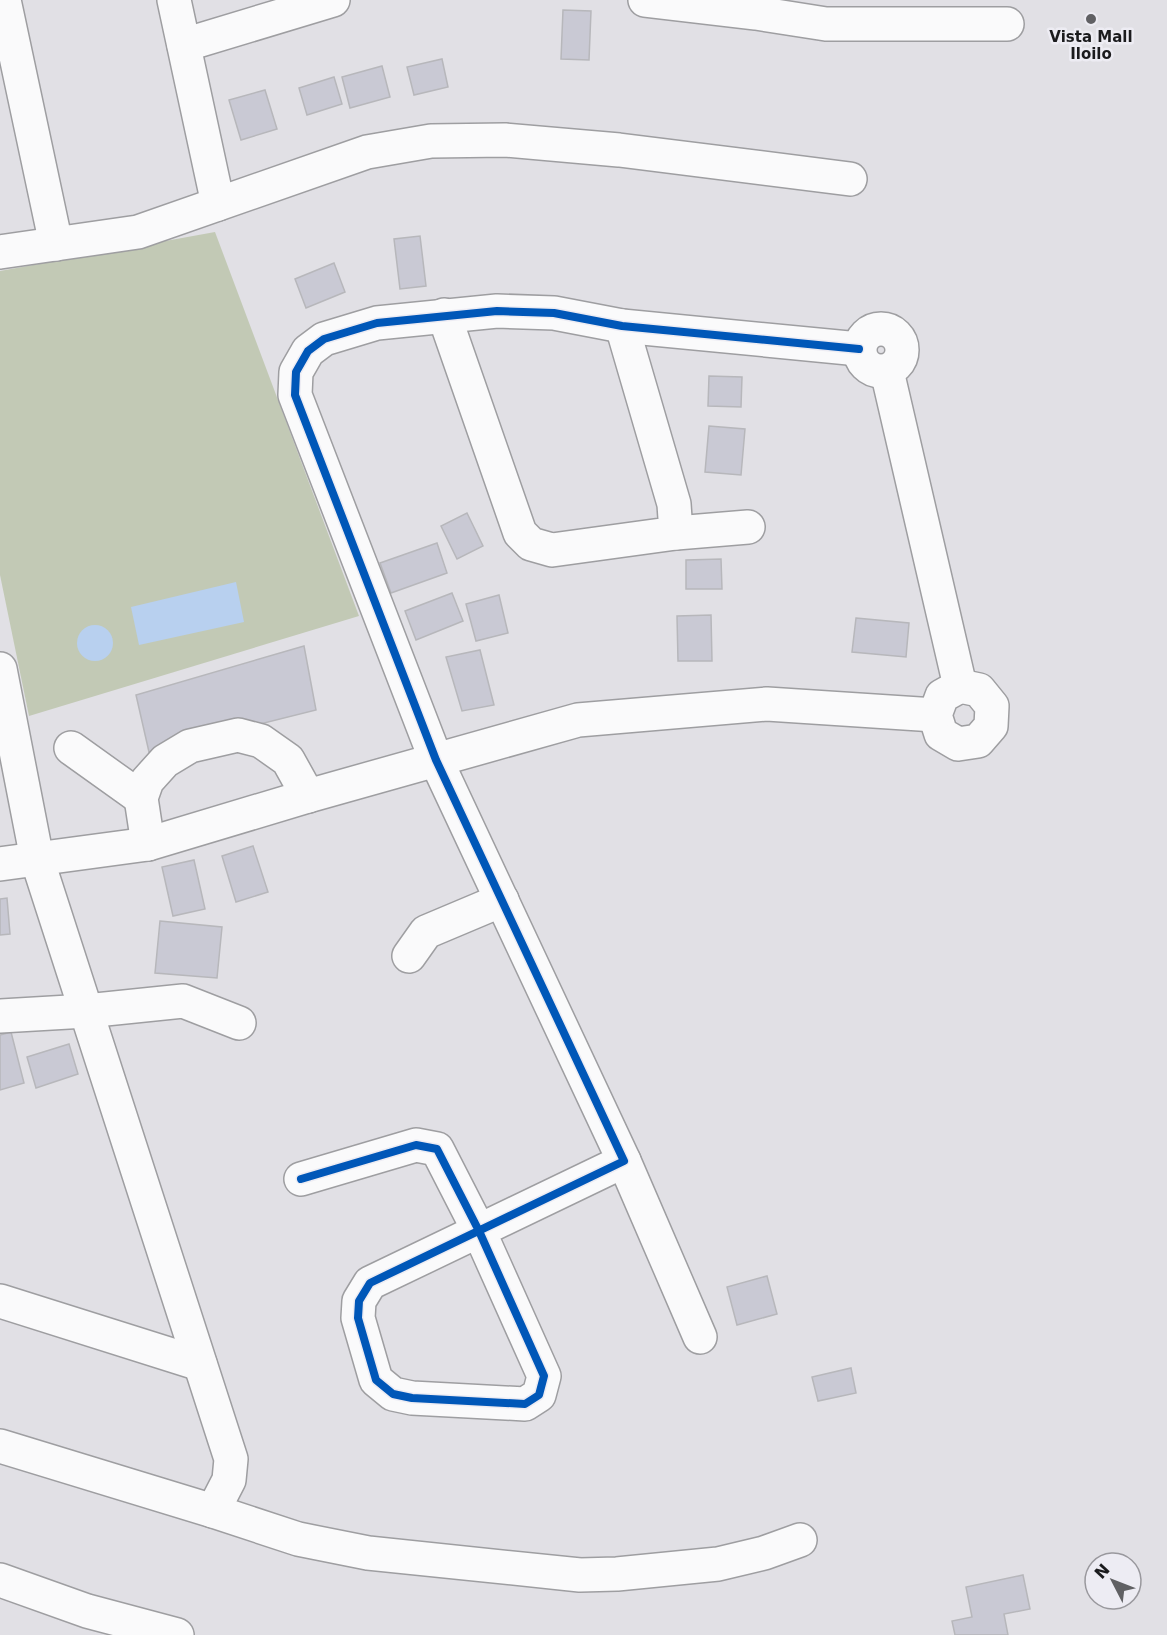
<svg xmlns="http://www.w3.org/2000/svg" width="1167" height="1635" viewBox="0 0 1167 1635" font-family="'DejaVu Sans',sans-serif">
  <rect width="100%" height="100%" fill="#e1e0e5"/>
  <path fill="#c2c9b5" d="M215,232L359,616L29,716L0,575V271Z"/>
  <g fill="#b8d0ef">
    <path d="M236,582L244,622L139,645L131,607Z"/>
    <circle cx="95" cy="643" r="18"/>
  </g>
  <g fill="#c9c9d4" stroke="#b7b7bb" stroke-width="1.5">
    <path d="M563,10L591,11L589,60L561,59Z"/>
    <path d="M442,59L448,87L414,95L407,67Z"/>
    <path d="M382,66L390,97L350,108L342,77Z"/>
    <path d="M334,77L342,104L307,115L299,88Z"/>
    <path d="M265,90L277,129L241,140L229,100Z"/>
    <path d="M420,236L426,286L400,289L394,239Z"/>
    <path d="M334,263L345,292L306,308L295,279Z"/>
    <path d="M709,376L742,377L741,407L708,406Z"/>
    <path d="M709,426L745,429L741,475L705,472Z"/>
    <path d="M467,513L483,546L457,559L441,526Z"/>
    <path d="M437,543L447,573L391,593L380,563Z"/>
    <path d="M721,559L722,589H686V560Z"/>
    <path d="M452,593L463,621L416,640L405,611Z"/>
    <path d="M499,595L508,633L476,641L466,604Z"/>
    <path d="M711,615L712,661H678L677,616Z"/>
    <path d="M856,618L909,623L906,657L852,652Z"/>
    <path d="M304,646L316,710L149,752L136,695Z"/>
    <path d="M480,650L494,705L462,711L446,657Z"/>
    <path d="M253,846L268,892L236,902L222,856Z"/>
    <path d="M194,860L205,909L173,916L162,867Z"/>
    <path d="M7,898L10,934L0,935V899Z"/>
    <path d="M160,921L222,927L217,978L155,973Z"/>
    <path d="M11,1032L24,1083L0,1090V1035Z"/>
    <path d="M69,1044L78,1074L36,1088L27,1057Z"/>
    <path d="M767,1276L777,1314L737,1325L727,1287Z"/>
    <path d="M851,1368L856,1393L818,1401L812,1377Z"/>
    <path d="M1023,1575L1030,1609L1004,1614L1008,1635H955L952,1621L972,1617L966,1587Z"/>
  </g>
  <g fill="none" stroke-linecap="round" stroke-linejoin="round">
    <g stroke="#9e9ea1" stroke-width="36">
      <g id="minor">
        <path d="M4,0L56,244"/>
        <path d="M174,0L218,204"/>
        <path d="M645,0L756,13L826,24H1007"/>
        <path d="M184,45L333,0"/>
        <path d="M0,252L138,232L367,152L431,141L505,140L619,150L850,179"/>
        <path d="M444,315L520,533L531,544L552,550L676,533L674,504L622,326"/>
        <circle cx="881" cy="350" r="21"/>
        <path d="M887,371L960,686"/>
        <path d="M676,533L748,527"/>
        <path d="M0,669L37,859L231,1459L229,1480L213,1511"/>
        <path d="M960,686L979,690L992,706L991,726L978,741L958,744L941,734L935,715L942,696Z"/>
        <path d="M71,748L141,798"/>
        <path d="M148,844L141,798L147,781L165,761L190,746L238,735L261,741L288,760L308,796"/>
        <path d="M0,864L148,844L308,796L578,720L767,704L935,715"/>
        <path d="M409,956L426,932L502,900"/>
        <path d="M0,1016L86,1011L183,1001L239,1023"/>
        <path d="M624,1161L700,1337"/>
        <path d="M301,1179L416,1145L437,1149L479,1231L544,1376L539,1395L525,1404L412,1398L393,1394L376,1380L358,1318L359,1301L370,1283L624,1161L436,760L295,395L296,372L308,351L324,339L377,323L497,311L554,313L622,326L859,349"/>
        <path d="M0,1301L200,1364"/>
        <path d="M0,1446L213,1511L298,1539L368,1553L580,1575L617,1574L718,1564L764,1553L800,1540"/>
        <path d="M0,1580L87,1611L177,1635"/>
      </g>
    </g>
    <use href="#minor" stroke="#fafafb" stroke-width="33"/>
    <g stroke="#edecf3" stroke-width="11">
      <path id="cycleway" d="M301,1179L416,1145L437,1149L479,1231L544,1376L539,1395L525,1404L412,1398L393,1394L376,1380L358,1318L359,1301L370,1283L624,1161L436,760L295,395L296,372L308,351L324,339L377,323L497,311L554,313L622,326L859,349"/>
    </g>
    <use href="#cycleway" stroke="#0057b8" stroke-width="8"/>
  </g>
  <circle fill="#606063" stroke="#edecf3" stroke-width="2" cx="1091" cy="19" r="6"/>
  <g text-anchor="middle" stroke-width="5" stroke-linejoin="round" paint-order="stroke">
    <g font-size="15" font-weight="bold" fill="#1b1b1d" stroke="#edecf3">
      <text x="1091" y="42">Vista Mall<tspan x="1091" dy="17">Iloilo</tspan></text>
    </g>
  </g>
  <g transform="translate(1113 1581) rotate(312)"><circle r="28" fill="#edecf3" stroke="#99989d" stroke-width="1.5"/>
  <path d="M0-4.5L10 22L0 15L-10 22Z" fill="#606063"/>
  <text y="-9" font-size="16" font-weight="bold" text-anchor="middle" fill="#1b1b1d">N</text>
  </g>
</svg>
